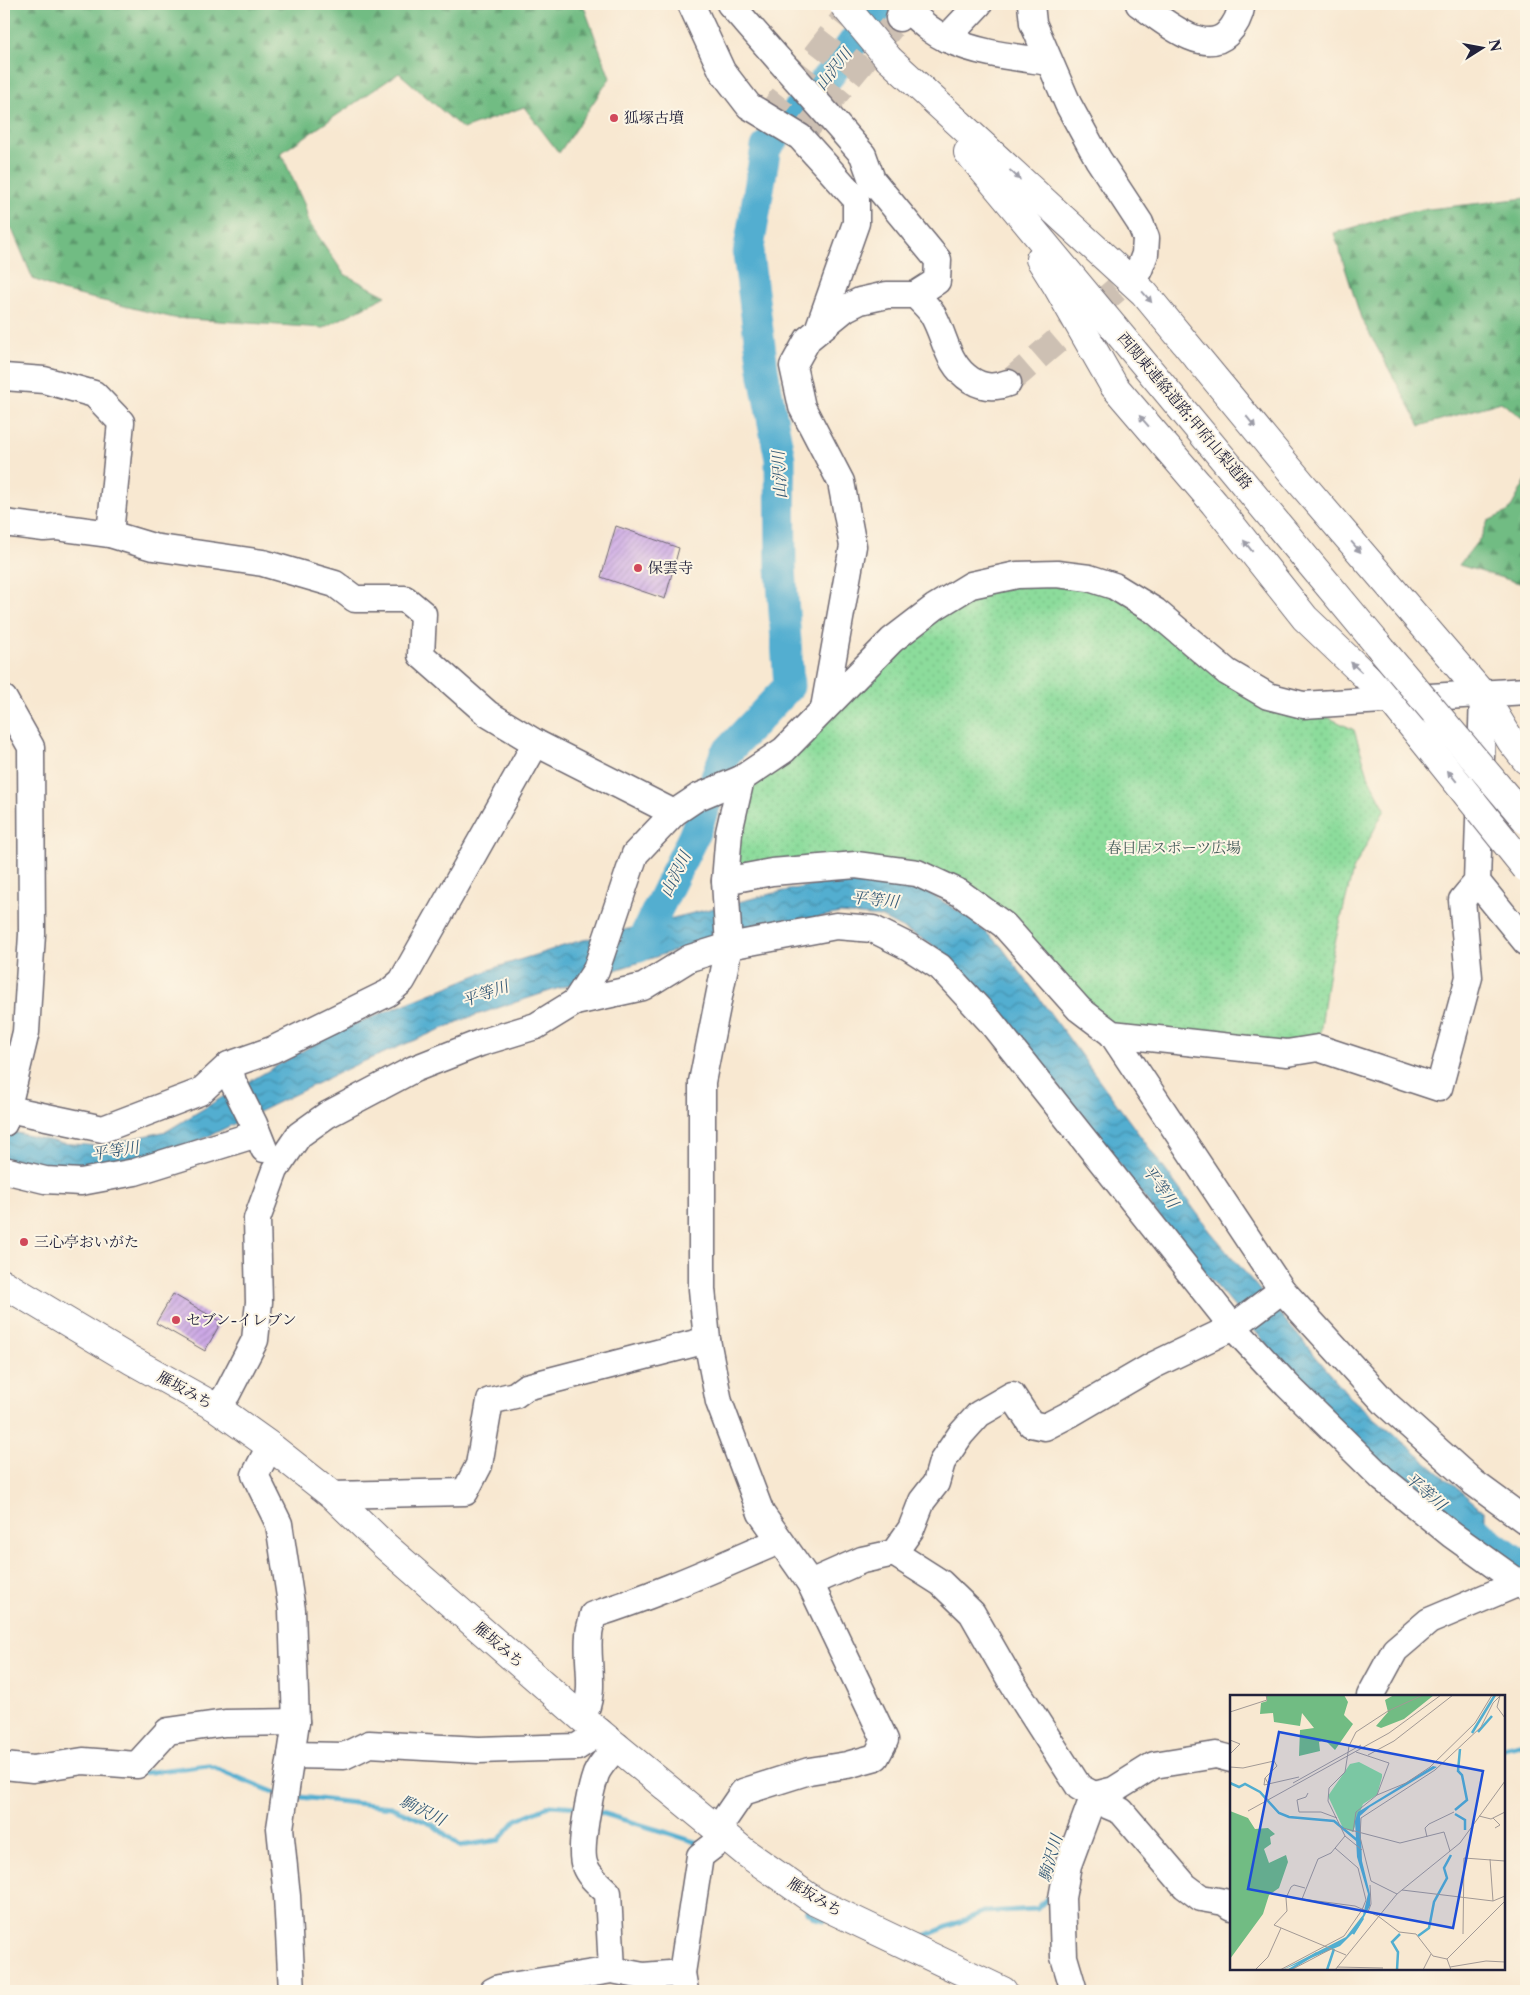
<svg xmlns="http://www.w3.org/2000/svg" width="1530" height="1995" viewBox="0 0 1530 1995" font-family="'Libre Caslon Text','Noto Serif JP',serif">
  <defs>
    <pattern id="forest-firs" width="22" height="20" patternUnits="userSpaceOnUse" patternTransform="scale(1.25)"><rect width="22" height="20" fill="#71bc83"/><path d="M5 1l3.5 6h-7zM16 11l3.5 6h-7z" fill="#5c986c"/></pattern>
    <pattern id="park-dots" width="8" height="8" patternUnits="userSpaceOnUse" patternTransform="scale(1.25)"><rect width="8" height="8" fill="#8cdc9b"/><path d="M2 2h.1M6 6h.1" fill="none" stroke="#78bc86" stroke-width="1.8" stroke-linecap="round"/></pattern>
    <pattern id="water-waves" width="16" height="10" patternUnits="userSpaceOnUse" patternTransform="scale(1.25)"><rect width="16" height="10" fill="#52aed0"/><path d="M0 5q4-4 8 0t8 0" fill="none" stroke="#448daa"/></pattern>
    <pattern id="building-hatch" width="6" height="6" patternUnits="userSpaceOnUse" patternTransform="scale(1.25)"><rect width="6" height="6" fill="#cba6e6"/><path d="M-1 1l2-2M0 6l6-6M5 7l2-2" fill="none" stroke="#a487bc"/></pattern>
  </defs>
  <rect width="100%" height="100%" fill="#fcf5e5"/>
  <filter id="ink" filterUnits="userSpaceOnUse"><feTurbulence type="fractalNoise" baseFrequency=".02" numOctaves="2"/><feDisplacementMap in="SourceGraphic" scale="10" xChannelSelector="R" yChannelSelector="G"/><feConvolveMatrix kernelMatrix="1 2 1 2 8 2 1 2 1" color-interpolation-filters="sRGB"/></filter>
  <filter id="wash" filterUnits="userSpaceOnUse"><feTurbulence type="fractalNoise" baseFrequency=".0096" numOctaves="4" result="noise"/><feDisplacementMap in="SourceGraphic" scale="20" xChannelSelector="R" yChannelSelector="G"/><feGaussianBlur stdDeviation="1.12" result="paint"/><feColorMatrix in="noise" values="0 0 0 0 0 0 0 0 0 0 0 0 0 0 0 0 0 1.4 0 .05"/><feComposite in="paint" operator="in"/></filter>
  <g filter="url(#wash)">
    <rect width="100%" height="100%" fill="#f8e8d1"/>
    <g fill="url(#forest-firs)" stroke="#4a6f5f">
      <path d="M4,4H583L610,78L559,153L524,107L463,129L399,73L281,153L305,206L308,221L344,274L386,296L323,328L174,318L62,291L33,279L12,229L4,225Z"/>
      <path d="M1526,198V421L1501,402L1420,426L1361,318L1334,233L1411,211Z"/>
      <path d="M1526,480V585L1459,565L1481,537L1488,521L1509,511Z"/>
    </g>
    <path fill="url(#park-dots)" stroke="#577f6b" d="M1089,578L1303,705L1354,730L1369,778L1385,809L1353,870L1330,963L1318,1048L1112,1034L1004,925L917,873L725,881L741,779L971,585Z"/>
    <path fill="url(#water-waves)" stroke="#3a6886" d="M830,881L884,883L923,889L971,919L1001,946L1210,1231L1350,1397L1485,1512V1556L1329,1418L1179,1242L988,996L929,942L880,917L840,913L708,940L470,1017L353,1066L170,1155L59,1172L4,1160V1130L61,1143L100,1146L167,1131L221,1098L335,1032L497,967L579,941L775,893Z"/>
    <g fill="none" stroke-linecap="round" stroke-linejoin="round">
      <g stroke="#52aed0" stroke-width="5">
        <path d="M1504,1748L1526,1742"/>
        <path d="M143,1773L208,1765L278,1794"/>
        <path d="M291,1796L391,1807L433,1825L460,1846L499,1840L516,1820L551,1805L579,1807"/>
        <path d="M595,1811L668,1833L701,1844"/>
        <path d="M807,1911L816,1918L824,1920"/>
        <path d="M922,1937L984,1912L1037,1909L1053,1892"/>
      </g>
      <g stroke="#52aed0" stroke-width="31">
        <path d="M639,947L693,837L725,754L789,686L781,568L780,459L764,376L748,254L766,147L831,73L881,4"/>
        <path d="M1451,1513L1526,1569"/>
      </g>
    </g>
    <g id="blocks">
      <g fill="url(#building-hatch)">
        <path d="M616,526L679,548L665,599L601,577Z"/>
        <path d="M173,1294L221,1322L205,1351L156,1323Z"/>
      </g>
    </g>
  </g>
  <g filter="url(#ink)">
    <use href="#blocks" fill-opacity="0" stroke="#6d6770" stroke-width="1"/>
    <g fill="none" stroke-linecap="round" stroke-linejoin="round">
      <g stroke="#cdc0b3" stroke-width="26" stroke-dasharray="26 13" stroke-linecap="butt">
        <path d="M767,117L855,4"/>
        <path d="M800,137L899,18"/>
        <path d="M1008,383L1139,270"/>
      </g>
      <g stroke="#6d6770" stroke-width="29">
        <g id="minor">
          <path d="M691,4L722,71L749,106L800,137L856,199V223L818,330"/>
          <path d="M730,4L780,61"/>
          <path d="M1031,4L1033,23L1068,104L1098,159L1140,223L1146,238L1145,254L1139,270"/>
          <path d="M1139,4C1160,18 1203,57 1227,34C1236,25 1240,16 1242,4"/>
          <path d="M899,18L903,6C917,18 930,32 947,39C979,54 1014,57 1049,62"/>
          <path d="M946,39L979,4"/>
          <path d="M828,115L863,155L872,180L938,260L937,281L915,295"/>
          <path d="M4,377L44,380L94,394L121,422L110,534"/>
          <path d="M4,523L44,528L57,527L110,534L153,547L263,563L335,584L355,599H405L423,614L421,655L488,714L536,743L674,813"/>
          <path d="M4,699L31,747L32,934L26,1032L4,1123"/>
          <path d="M824,708L853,546L841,482L802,407L793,366L808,339L846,308L860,301L887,295H915C921,301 929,308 933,315C946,338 947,365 971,380C984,388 995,388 1008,383"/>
          <path d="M725,881L772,872L856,865L917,873L960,893L1004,925L1079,1009L1112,1034L1287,1053L1318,1048L1439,1088L1469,977L1462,900L1477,882L1483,695"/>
          <path d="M1477,882L1526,942"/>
          <path d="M575,1002L643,987L690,958L729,946L836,926L873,929L909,947L940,967L990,1021L1233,1327L1287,1385L1383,1479L1452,1535L1526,1588"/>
          <path d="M1112,1034L1282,1290L1386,1404L1474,1483L1526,1521"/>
          <path d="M229,1065L233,1082L254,1124L264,1149"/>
          <path d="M4,1108L103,1129L200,1092L229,1065L272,1050L388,993L402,981L536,743"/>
          <path d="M4,1170L45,1180L81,1182L135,1172L257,1134"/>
          <path d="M217,1408L227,1394L255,1340L259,1302L257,1219L275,1170L299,1135L327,1115L414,1069L480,1043L536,1026L575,1002L596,970L635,854L674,813L698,797L741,779L784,750L892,640L935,607L971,585L1017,575L1057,574L1089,578L1114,586L1155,611L1227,672L1268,696L1303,705L1526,691"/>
          <path d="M270,1446L255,1475L279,1524L292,1610L296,1722L280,1828L287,1896L292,1991"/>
          <path d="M332,1495L465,1492L479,1465L490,1401L515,1395L526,1387L707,1340"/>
          <path d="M894,1553L911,1529L922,1501L936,1483L942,1462L961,1434L979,1414L1012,1395L1031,1424L1045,1427L1070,1414L1154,1365L1233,1327L1282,1290"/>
          <path d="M810,1583L862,1560L894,1553L941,1583L972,1613L1011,1681L1079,1787L1094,1795L1097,1801L1121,1811L1185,1886L1201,1898L1224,1902L1231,1907"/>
          <path d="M1370,1696L1395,1650L1429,1621L1519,1583"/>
          <path d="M582,1718C597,1691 586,1664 589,1635C589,1629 592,1622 593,1615C657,1595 718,1567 779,1541"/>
          <path d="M291,1755L344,1756L369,1744L479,1750L577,1747L600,1732"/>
          <path d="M4,1766L33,1769L83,1761L137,1765L168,1731L225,1723L296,1722"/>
          <path d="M1094,1795L1114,1790L1154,1765L1216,1755L1231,1759"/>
          <path d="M612,1970L608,1893C600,1885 589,1877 585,1866C578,1850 590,1791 596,1774C600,1764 610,1755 617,1746"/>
          <path d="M493,1991L499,1988L612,1970L643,1976L682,1973"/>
          <path d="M685,1991L682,1973L700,1856L717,1843V1830L743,1792L809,1771L847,1765L876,1757L885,1740L810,1583L761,1513L719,1402L707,1340L702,1289V1082L729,946L725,881L729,832L741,779"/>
          <path d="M1074,1991L1064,1957L1062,1898L1068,1865L1094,1795"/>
        </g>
      </g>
      <g stroke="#6d6770" stroke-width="30">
        <g id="highway">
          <path d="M889,59L1144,293L1301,483L1483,695L1511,741L1526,760"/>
          <path d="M968,152L1378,645"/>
          <path d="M1040,259L1057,286L1114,386L1214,503L1305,618L1391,700L1420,736"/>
          <path d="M4,1284L131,1360L217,1408L270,1446L332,1495L384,1545L582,1718L746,1853L816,1902L1003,1991"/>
        </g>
      </g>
      <use href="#minor" stroke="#fff" stroke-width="26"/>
      <use href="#highway" stroke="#fff" stroke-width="28"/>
      <g stroke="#6d6770" stroke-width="29" stroke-linecap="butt">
        <path id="minor-bridge" d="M780,61L828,115"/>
      </g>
      <g stroke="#6d6770" stroke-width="30" stroke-linecap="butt">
        <g id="highway-bridge">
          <path d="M843,4L889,59"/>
          <path d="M1378,645L1526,820"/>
          <path d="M1420,736L1526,868"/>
        </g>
      </g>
      <use href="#minor-bridge" stroke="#fff" stroke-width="26"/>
      <use href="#highway-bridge" stroke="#fff" stroke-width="28"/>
    </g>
    <defs><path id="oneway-solid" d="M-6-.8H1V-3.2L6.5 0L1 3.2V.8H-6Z" transform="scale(1.25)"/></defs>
    <g fill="#9c9ca7">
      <use href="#oneway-solid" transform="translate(1015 175) rotate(43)"/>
      <use href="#oneway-solid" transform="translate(1147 297) rotate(49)"/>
      <use href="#oneway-solid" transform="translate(1144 421) rotate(-131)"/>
      <use href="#oneway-solid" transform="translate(1251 422) rotate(51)"/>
      <use href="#oneway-solid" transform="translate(1248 546) rotate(-128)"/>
      <use href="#oneway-solid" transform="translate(1356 547) rotate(49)"/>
      <use href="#oneway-solid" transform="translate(1356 667) rotate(-137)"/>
      <use href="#oneway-solid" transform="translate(1452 776) rotate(-129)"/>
    </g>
  </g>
  <g fill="#d1495b" stroke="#fcf5e5" stroke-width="2">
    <circle cx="614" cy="118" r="5"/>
    <circle cx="638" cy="568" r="5"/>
    <circle cx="24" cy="1242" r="5"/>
    <circle cx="176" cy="1320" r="5"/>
  </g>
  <g text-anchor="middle" stroke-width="4" stroke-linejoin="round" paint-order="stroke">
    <g font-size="15" fill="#22223b" stroke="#fcf5e5" text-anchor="start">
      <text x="624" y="123">狐塚古墳</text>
      <text x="648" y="573">保雲寺</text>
      <text x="34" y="1247">三心亭おいがた</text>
      <text x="186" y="1325">セブン-イレブン</text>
    </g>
    <g font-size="15" fill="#22223b" stroke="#fcf5e5">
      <text transform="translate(1185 411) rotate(50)" y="5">西関東連絡道路;甲府山梨道路</text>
      <text transform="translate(185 1390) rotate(29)" y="5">雁坂みち</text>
      <text transform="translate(499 1645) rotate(41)" y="5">雁坂みち</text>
      <text transform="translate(815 1897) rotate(31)" y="5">雁坂みち</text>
    </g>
    <g font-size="15" fill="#425a58" stroke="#fcf5e5">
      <text x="1174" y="853">春日居スポーツ広場</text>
    </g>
    <g font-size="16" font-style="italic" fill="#355a77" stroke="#fcf5e5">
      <text transform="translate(833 69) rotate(-52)" y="6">山沢川</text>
      <text transform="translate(779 475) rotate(-93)" y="6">山沢川</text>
      <text transform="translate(675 874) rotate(-64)" y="6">山沢川</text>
      <text transform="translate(875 899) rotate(6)" y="6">平等川</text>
      <text transform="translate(485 993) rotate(-19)" y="6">平等川</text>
      <text transform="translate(115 1150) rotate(-9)" y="6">平等川</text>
      <text transform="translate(1161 1186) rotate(54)" y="6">平等川</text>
      <text transform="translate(1426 1491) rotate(41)" y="6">平等川</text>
      <text transform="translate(423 1810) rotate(26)" y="6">駒沢川</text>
      <text transform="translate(1050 1858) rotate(-74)" y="6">駒沢川</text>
    </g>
  </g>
  <g transform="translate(1230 1695)">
    <rect width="275" height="275" fill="#f8e8d1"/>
    <path d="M36,0H114L118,7L114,20L123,29L105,55L95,45L89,47L90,56L69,61L70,35L84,33L72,18L70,31L44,27L43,18L30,19L31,8L37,6ZM164,0H204L174,24L151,33L146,31L158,17L155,5ZM0,116L18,123L25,134L38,133L45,139L40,142L41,149L34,154L39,168L56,160L58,167L49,193L39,200L33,219L0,264Z" fill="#71bc83"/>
    <path d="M129,67L152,79V82L147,100L133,109L123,137L113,133L98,101L120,69Z" fill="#8cdc9b"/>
    <path d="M203,71L207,72L140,112L130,121L132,166L140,199V211L128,233L110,251L52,275L116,242L133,220L138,199L127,162L125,126L128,117Z" fill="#52aed0"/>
    <path fill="none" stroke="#52aed0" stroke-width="2.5" d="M248,37L262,21M242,38L265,0M0,88L9,92L15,89L30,97L49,118L59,122L104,126L128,146M225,115L237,105L232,80L228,76L230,54M225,119L235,125V135M123,239L133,223M188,241L199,233L204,207L217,183L214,173L221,160M59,275L87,258M97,275L104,254M167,275L168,257L162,247L170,239"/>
    <path fill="none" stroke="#a29995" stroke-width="1" d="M270,1L267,12L275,23M0,17L37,5L36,0M0,45L10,49L0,59M138,60L164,46L223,0M0,72L13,73L44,66L47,71L35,83L38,88M35,83L34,90L69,82M63,88L131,50M78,98L76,102L67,105L69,117H91L107,123M147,100L176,88L200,72L245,28L262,0M18,116L159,38L211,0M249,121L261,124L275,117M263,123L270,130L265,133M113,133L170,148L214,137L220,156M123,137L126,117L147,100L159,68L126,57M115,141L101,158L88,164L72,204L125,211L148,221L169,237L186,239L203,261L217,264L221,275M197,142L195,133L199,129L224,117M132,155L115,141L98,106L99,93L115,77L119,51L126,37L158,16L193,0M260,164L263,206M75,193L64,190L61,192L56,203L57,216L44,230L116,260M172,195L263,206L275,201M167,199L141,186L130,142L131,123L205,75L251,32L263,8L271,0M138,217L141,209L140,190M233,239L234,163L275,166M217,264L275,206M107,272L153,273M220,272L256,266L275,267M25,275L38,262L51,233M50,275L114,241L132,215L136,205L128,173L105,153M61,275L101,254M105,275L167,199L230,148L275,86M193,275L201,259"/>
    <path fill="#1d4ed8" fill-opacity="0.15" stroke="#1d4ed8" stroke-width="2.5" d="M49,37L253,76L223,233L18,194Z"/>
    <rect width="275" height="275" fill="none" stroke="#22223b" stroke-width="2.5"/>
  </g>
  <rect width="1530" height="1995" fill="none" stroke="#fcf5e5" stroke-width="20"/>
  <g transform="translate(1482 48) rotate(79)" stroke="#fcf5e5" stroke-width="4" paint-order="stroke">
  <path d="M0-4L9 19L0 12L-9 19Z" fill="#22223b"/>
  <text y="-8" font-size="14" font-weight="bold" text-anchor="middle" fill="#22223b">N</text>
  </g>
</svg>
